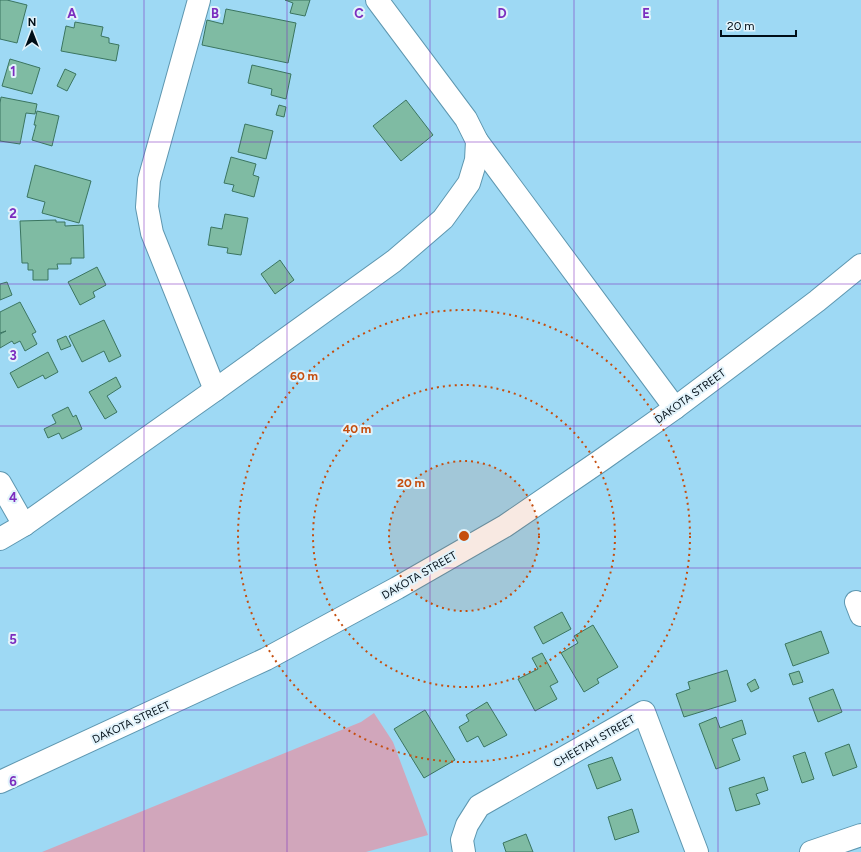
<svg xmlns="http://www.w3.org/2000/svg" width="861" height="852" viewBox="0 0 861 852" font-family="Figtree,sans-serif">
  <rect width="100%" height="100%" fill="#9ed9f4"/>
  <path fill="#d1a6bb" d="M374,713L393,742L428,835L366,852H42L361,722Z"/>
  <g fill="#7fbba3" stroke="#3b7560">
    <path d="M0,0H7L27,5L17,43L0,39Z"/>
    <path d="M285,0H310L305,16L290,13L293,3Z"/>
    <path d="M226,9L296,23L288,63L202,45L207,20L223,24Z"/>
    <path d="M75,22L103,27L101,36L109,38V43L119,45L116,61L61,51L66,26L74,28Z"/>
    <path d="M10,59L40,68L32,94L2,86Z"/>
    <path d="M252,65L291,74L286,99L271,95L272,89L248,83Z"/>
    <path d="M65,69L76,74L67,91L57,86Z"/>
    <path d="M1,97L37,104L35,114L26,113L20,144L0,141V103Z"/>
    <path d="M406,100L433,135L401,161L373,126Z"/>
    <path d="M279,105L286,107L284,117L276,115Z"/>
    <path d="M37,111L59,116L52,146L32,140L36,125H34Z"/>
    <path d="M245,124L273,131L266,159L238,152Z"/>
    <path d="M231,157L256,164L253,175L259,177L254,197L232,191L234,185L224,183Z"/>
    <path d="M35,165L91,181L79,223L42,213L45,202L27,197Z"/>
    <path d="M225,214L248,218L241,255L227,253L228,248L208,245L211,227L222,229Z"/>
    <path d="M56,220V222H65V226L83,225L84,258H71V264H57L58,269H48V280H33V270H28V263H22L20,221Z"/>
    <path d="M280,260L294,280L275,294L261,274Z"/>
    <path d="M97,267L106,285L93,292L95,297L80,305L68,282Z"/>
    <path d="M7,282L12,295L0,300V284Z"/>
    <path d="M20,302L36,332L32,334L37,344L25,351L20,341L14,344L12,341L0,348V334L6,331L0,333V312Z"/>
    <path d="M104,320L121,356L109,362L104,351L82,362L69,336Z"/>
    <path d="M66,336L71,346L61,350L57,340Z"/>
    <path d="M48,352L58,372L45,379L43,375L18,388L10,373Z"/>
    <path d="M116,377L121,387L107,396L117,412L105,419L89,392Z"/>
    <path d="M68,407L73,417L76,415L82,429L62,439L59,433L48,438L44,429L56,423L52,415Z"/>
    <path d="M562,612L571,629L543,644L534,627Z"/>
    <path d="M593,625L618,667L597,679L599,683L584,692L561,653L578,643L574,636Z"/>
    <path d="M821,631L829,653L793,666L785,644Z"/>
    <path d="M542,653L558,682L550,686L557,699L535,711L518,679L538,669L532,658Z"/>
    <path d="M727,670L736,701L684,717L676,694L690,689L688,682Z"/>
    <path d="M799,671L803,682L793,685L789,674Z"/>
    <path d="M755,679L759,688L751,692L747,684Z"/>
    <path d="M833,689L842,712L818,722L809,698Z"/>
    <path d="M487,702L507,735L484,747L478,736L467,742L459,727L469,721L466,715Z"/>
    <path d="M425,710L455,760L424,778L394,729Z"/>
    <path d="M716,717L720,728L742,720L746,734L732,739L740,760L716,769L699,724Z"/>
    <path d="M849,744L857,767L833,776L825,753Z"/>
    <path d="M805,752L814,779L802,783L793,756Z"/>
    <path d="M612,757L621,780L597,789L588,765Z"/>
    <path d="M764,777L768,790L756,794L760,804L736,811L729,788Z"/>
    <path d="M632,809L639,832L615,840L608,817Z"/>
    <path d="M526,834L533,852H506L503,843Z"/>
  </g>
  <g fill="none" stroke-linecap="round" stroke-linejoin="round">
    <g stroke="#5e97b0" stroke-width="24">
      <g id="minor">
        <path d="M199,0L149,180L147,207L152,233L215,390"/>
        <path d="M477,141L675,408"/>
        <path d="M0,483L24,525"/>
        <path d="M0,539L24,525L215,390L394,261L443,219L469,183L476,160L477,141L466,119L377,0"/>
        <path d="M856,602L861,615"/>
        <path d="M0,782L266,659L397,588L505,526L600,461L675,408L817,301L861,265"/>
        <path d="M464,852L462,840L467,825L479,806L644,712L697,852"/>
        <path d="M811,852L861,835"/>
      </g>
    </g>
    <use href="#minor" stroke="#fff" stroke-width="22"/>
  </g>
  <path fill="none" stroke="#7b2cbf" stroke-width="1" stroke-opacity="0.55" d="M144,0V852M287,0V852M430,0V852M574,0V852M718,0V852M0,142H861M0,284H861M0,426H861M0,568H861M0,710H861"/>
  <circle cx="464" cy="536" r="75" fill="#c54e0e" fill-opacity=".12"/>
  <g fill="none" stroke="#c54e0e" stroke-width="2" stroke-dasharray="2 4">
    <circle cx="464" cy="536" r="75"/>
    <circle cx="464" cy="536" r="151"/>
    <circle cx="464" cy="536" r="226"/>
  </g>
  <g text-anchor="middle" stroke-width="4" stroke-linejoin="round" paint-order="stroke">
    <g font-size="11" fill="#000e17" stroke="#e2f3fb">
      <text transform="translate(690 396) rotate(-36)" y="4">DAKOTA STREET</text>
      <text transform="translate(419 575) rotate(-30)" y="4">DAKOTA STREET</text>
      <text transform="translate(131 722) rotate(-25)" y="4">DAKOTA STREET</text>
      <text transform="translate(594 741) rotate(-30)" y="4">CHEETAH STREET</text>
    </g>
  </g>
  <g font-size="13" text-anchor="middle" font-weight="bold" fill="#7b2cbf" stroke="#e2f3fb" stroke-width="4" stroke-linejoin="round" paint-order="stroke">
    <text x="72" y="18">A</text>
    <text x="215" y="18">B</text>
    <text x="359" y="18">C</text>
    <text x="502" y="18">D</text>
    <text x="646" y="18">E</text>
    <text x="13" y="76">1</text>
    <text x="13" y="218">2</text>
    <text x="13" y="360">3</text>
    <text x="13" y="502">4</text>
    <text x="13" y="644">5</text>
    <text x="13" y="786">6</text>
  </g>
  <circle cx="464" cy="536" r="6" fill="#c54e0e" stroke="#e2f3fb" stroke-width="2"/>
  <g font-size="12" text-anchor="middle" font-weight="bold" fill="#c54e0e" stroke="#e2f3fb" stroke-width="4" stroke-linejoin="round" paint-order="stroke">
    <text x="304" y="380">60 m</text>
    <text x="357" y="433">40 m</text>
    <text x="411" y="487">20 m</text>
  </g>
  <g transform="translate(32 32)" stroke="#e2f3fb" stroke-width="3" paint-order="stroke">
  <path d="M0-3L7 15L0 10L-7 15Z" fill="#000e17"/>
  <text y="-6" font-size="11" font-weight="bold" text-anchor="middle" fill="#000e17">N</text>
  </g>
  <path d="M721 30v6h75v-6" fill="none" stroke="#000e17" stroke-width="2"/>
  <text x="727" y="30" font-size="12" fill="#000e17" stroke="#e2f3fb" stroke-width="3" paint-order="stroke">20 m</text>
</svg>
